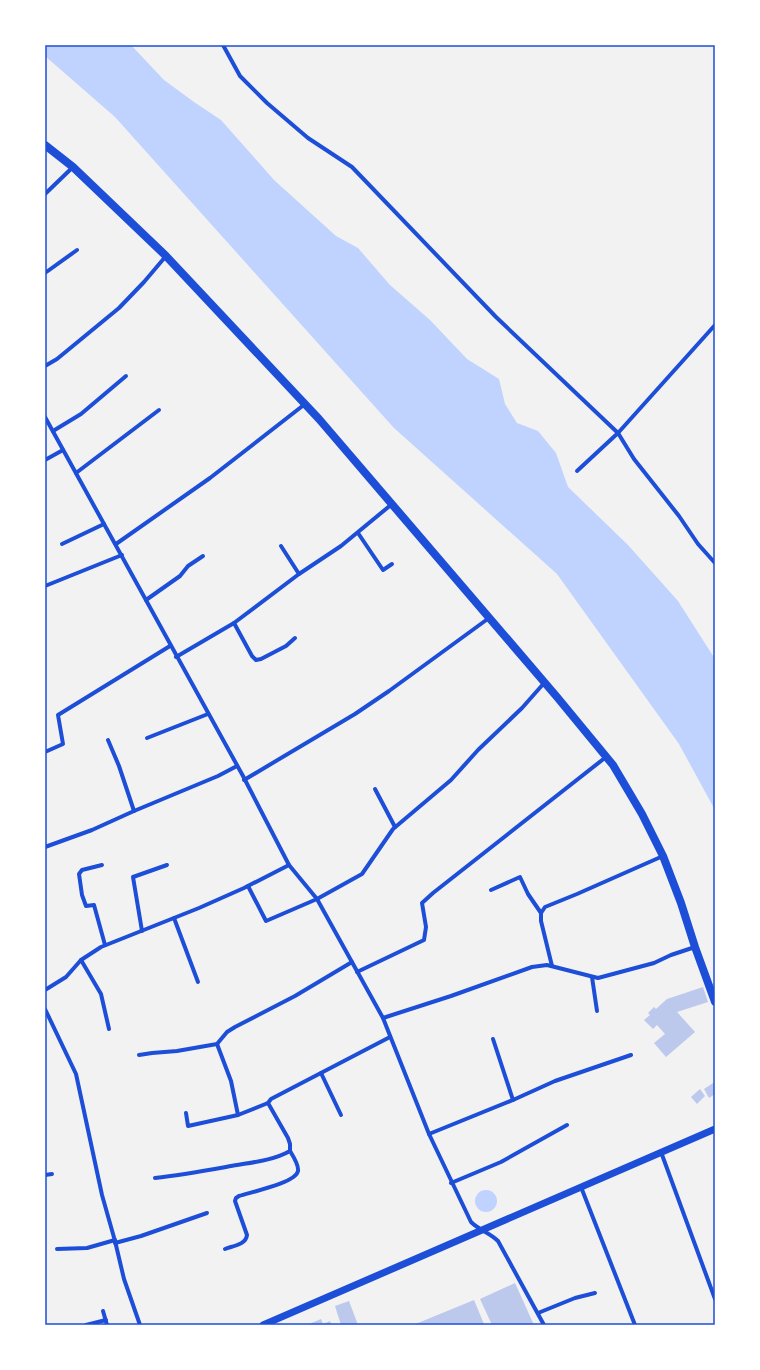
<svg xmlns="http://www.w3.org/2000/svg" width="760" height="1370" viewBox="0 0 760 1370" font-family="'Fira Sans Condensed',sans-serif">
  <rect width="100%" height="100%" fill="#f2f2f2"/>
  <g fill="#bfd3fe">
    <path d="M45,45H131L164,80L194,102L221,120L274,180L336,236L358,248L390,285L430,320L467,359L499,379L505,404L517,423L538,431L556,453L568,487L628,545L678,601L715,659V810L679,744L557,574L394,428L115,117L45,56Z"/>
    <circle cx="486" cy="1201" r="11"/>
  </g>
  <g fill="#bdc9ec">
    <path d="M703,987L708,1002L677,1012L695,1032L666,1057L654,1043L665,1034L657,1025L653,1029L644,1020L650,1015L648,1013L654,1007L656,1009L667,999Z"/>
    <path d="M713,1083L715,1085V1094L709,1098L704,1089Z"/>
    <path d="M700,1089L705,1096L697,1104L691,1097Z"/>
    <path d="M515,1283L534,1325H492L480,1299Z"/>
    <path d="M474,1300L484,1324L481,1325H413Z"/>
    <path d="M349,1301L358,1325H341L335,1306Z"/>
    <path d="M321,1319L323,1324L330,1321L332,1325H307Z"/>
  </g>
  <g fill="none" stroke-linecap="round" stroke-linejoin="round">
    <g stroke="#1d4ed8" stroke-width="4">
      <path d="M223,45L240,76L267,103L308,138L352,167L496,317L618,433L634,459L679,516L698,544L715,563"/>
      <path d="M45,194L73,167"/>
      <path d="M45,273L77,250"/>
      <path d="M45,366L57,359L119,308L144,282L166,256"/>
      <path d="M45,417L243,776L289,865L317,899L383,1018L429,1134L471,1222C479,1230 490,1233 498,1241L544,1325"/>
      <path d="M53,431L81,414L126,376"/>
      <path d="M45,460L63,450"/>
      <path d="M577,471L618,433L715,325"/>
      <path d="M76,473L159,410"/>
      <path d="M358,533L383,570L392,564"/>
      <path d="M62,544L104,524"/>
      <path d="M116,544L210,478L305,404"/>
      <path d="M281,546L299,574"/>
      <path d="M45,586L122,555"/>
      <path d="M146,600L180,576L188,566L203,556"/>
      <path d="M234,623L252,656L256,660L261,659L286,646L295,638"/>
      <path d="M176,657L234,623L299,574L341,546L392,504"/>
      <path d="M147,738L208,714"/>
      <path d="M108,740L119,766L134,811"/>
      <path d="M45,752L63,744L58,715L170,646"/>
      <path d="M244,780L355,714L389,691L489,618"/>
      <path d="M375,789L395,827"/>
      <path d="M45,847L92,830L134,811L218,776L237,766"/>
      <path d="M102,865L82,870L79,874L82,895L86,906L94,905L105,945"/>
      <path d="M248,886L266,921L317,899L362,874L393,829L451,780L478,750L522,708L545,682"/>
      <path d="M491,890L520,877L528,894L541,913"/>
      <path d="M174,918L198,982"/>
      <path d="M142,931L133,877L167,865"/>
      <path d="M81,960L101,994L109,1029"/>
      <path d="M552,966L541,921V913L545,907L577,894L663,856"/>
      <path d="M357,972L424,940L426,927L422,903L433,893L606,757"/>
      <path d="M592,977L597,1011"/>
      <path d="M45,990L66,977L81,960L101,947L199,908L244,888L289,865"/>
      <path d="M45,1009L76,1074L102,1195L115,1241L124,1279L140,1325"/>
      <path d="M383,1018L451,996L532,967L547,965L598,978L654,963L671,955L695,947"/>
      <path d="M493,1039L513,1100"/>
      <path d="M217,1044L231,1081L238,1115"/>
      <path d="M139,1055L152,1053L177,1051L217,1044L227,1032L235,1027L295,996L352,962"/>
      <path d="M321,1073L341,1115"/>
      <path d="M186,1113L188,1126L238,1115L268,1103"/>
      <path d="M429,1134L513,1100L555,1081L631,1055"/>
      <path d="M661,1152L715,1299"/>
      <path d="M45,1175L52,1174"/>
      <path d="M155,1178C183,1175 209,1170 237,1165C255,1162 274,1160 290,1151V1144L288,1138L268,1103L271,1099L390,1037"/>
      <path d="M451,1183L501,1162L567,1125"/>
      <path d="M581,1187L635,1325"/>
      <path d="M115,1243L141,1236L207,1213"/>
      <path d="M57,1249L87,1248L115,1240"/>
      <path d="M225,1249C232,1246 246,1245 247,1235L235,1201L236,1198L239,1196C251,1192 296,1183 298,1171C299,1165 293,1156 290,1151"/>
      <path d="M103,1311L107,1325"/>
      <path d="M538,1313L575,1298L595,1293"/>
      <path d="M86,1325L106,1320"/>
    </g>
    <path stroke="#1d4ed8" stroke-width="7" d="M263,1325L715,1129"/>
    <path stroke="#1d4ed8" stroke-width="8" d="M45,145L73,167L166,256L319,419L557,697L613,765L642,814L663,856L681,903L695,947L715,1002"/>
  </g>
  <rect width="760" height="1370" fill="none" stroke="#ffffff" stroke-width="92"/>
  <rect x="46" y="46" width="668" height="1278" fill="none" stroke="#1d4ed8" stroke-width="1.5"/>
</svg>
